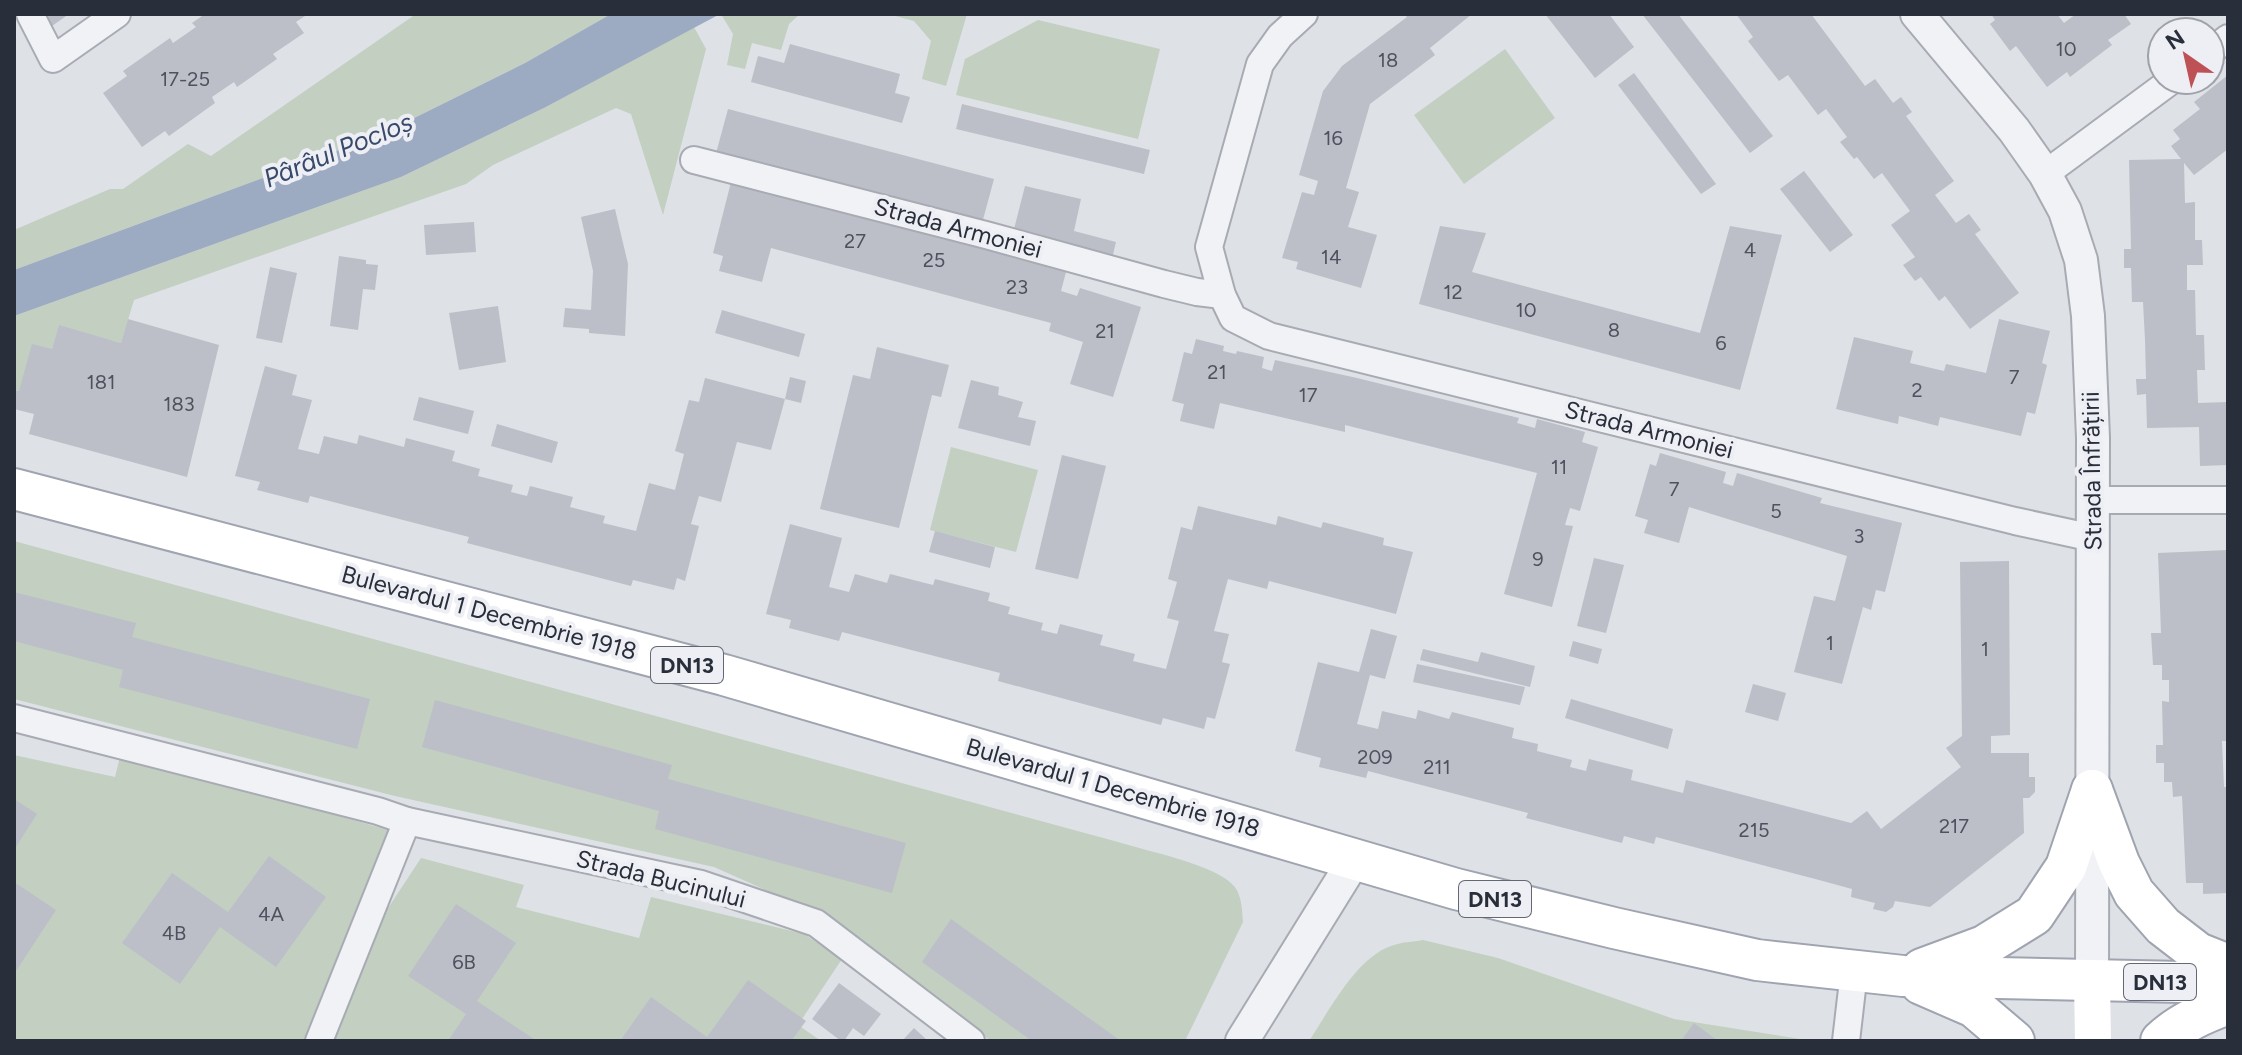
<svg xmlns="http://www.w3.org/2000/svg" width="2242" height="1055" viewBox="0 0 2242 1055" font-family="Figtree,sans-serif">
  <rect width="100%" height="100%" fill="#dee1e6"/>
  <g fill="#c3cfc1">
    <path d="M416,14H611L525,63L382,134L14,270V230L110,189H123L188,144L211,156Z"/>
    <path d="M721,14H800L789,24L781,50L752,43L745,69L727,65L733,34Z"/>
    <path d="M888,14H967L946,86L922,79L931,41L914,21Z"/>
    <path d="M1038,20L1160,49L1138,139L956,95L965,59Z"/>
    <path d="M694,27L706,49L663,215L631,114L616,108L493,165L466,184L134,300L121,343L59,326L52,349L19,391L14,390V316L401,177L544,108Z"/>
    <path d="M1505,49L1555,118L1464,184L1414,115Z"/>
    <path d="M951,447L1038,470L1016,552L930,530Z"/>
    <path d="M14,541L1118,842C1146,851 1217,865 1234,886C1242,895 1242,911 1243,922L1185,1041H991L808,909L714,867L395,796L14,699Z"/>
    <path d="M121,753L391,831L309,1041H14V755L115,777Z"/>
    <path d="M421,858L524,885L516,907L639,938L651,897L804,934L842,959L798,1025L821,1041H331L375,928Z"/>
    <path d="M1423,940L1498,958L1674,1019L1813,1041H1309C1329,1011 1356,958 1391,946C1401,942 1413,942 1423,940Z"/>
  </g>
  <path fill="#9dabc2" d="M611,14H720L544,108L401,177L14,316V270L382,134L525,63Z"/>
  <g fill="#bcbfc8">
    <path d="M43,14H69L52,26Z"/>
    <path d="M205,14H308L296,22L304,33L273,54L277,59L237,87L234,82L212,97L215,103L169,136L165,131L142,147L103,93L127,76L123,71L170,38L173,43L196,27L192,23Z"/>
    <path d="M1404,14H1472L1430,48L1435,55L1370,104L1346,188L1359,192L1348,227L1377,235L1361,288L1296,269L1298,262L1282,258L1302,192L1314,195L1318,181L1299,175L1323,91L1342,66L1407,17Z"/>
    <path d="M1545,14H1609L1634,47L1595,78Z"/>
    <path d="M1642,14H1678L1773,136L1750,153Z"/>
    <path d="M1736,14H1811L1865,86L1875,79L1893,103L1901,97L1912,112L1906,116L1954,181L1935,195L1956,223L1969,214L1981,230L1975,234L2019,293L1970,329L1945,296L1939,301L1921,277L1915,281L1903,265L1915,257L1891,225L1910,211L1882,173L1874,179L1857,157L1854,159L1840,142L1847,137L1826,109L1818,115L1788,75L1779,81L1748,41L1753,37Z"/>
    <path d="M1991,14H2057L2064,23L2076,14H2124L2131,24L2108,40L2112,45L2070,77L2067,72L2047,87L2016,46L2010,51L1990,24L1995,20Z"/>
    <path d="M790,44L900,74L895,93L910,97L902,123L751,82L758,56L784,63Z"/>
    <path d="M1634,73L1716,184L1701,194L1618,85Z"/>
    <path d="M2228,75V149L2194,175L2184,163L2185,203L2195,202V240H2202L2203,265H2187V290H2195L2196,335H2204L2205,370H2197L2198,403L2228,402V465L2200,466L2199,427L2147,428L2146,394L2137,395L2136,379H2146L2145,340L2143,302H2132L2131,268H2124V249H2131L2129,160L2181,159L2171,146L2180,139L2173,130L2200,109L2194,102Z"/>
    <path d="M962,104L1150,150L1144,174L956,129Z"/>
    <path d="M728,109L994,179L981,227L715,157Z"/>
    <path d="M1804,171L1853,235L1830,252L1780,189Z"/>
    <path d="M731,182L952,239L1066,272L1061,291L1077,296L1080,288L1141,307L1113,397L1070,384L1083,342L1049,331L1051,323L771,248L762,282L719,271L723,256L713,253Z"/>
    <path d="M1025,186L1081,199L1074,231L1116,242L1111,263L1012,237Z"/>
    <path d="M615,209L628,264L625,336L589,333V329L563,327L565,308L591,310L593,271L581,217Z"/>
    <path d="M474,222L476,252L426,255L424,225Z"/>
    <path d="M1440,226L1486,233L1472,272L1700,333L1730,226L1782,235L1740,390L1419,304Z"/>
    <path d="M339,256L366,260V264L378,265L375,290L363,289L358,330L330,326Z"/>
    <path d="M270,267L297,273L282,343L256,338Z"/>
    <path d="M498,306L506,362L459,370L449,313Z"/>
    <path d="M722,310L805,334L799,357L715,333Z"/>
    <path d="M128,319L219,345L187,477L29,434L34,414L14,409V390L19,391L32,344L52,349L59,325L121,343Z"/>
    <path d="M1999,319L2050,331L2042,363L2047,365L2035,414L2027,412L2021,436L1940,417L1938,426L1899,416L1898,424L1836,409L1854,337L1913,351L1910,363L1944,371L1946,364L1986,373Z"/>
    <path d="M1196,339L1224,346L1223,351L1236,354L1237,351L1264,357L1262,368L1272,371L1275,360L1357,378L1519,418L1517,423L1535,428L1537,419L1585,432L1582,442L1598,447L1580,511L1570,508L1565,525L1573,526L1552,607L1504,594L1537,473L1345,425V432L1220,403L1214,429L1180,421L1184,404L1172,401L1184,352L1192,354Z"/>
    <path d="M877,347L949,365L941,397L932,395L899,528L820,509L853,375L870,379Z"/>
    <path d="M265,366L297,375L292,395L312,400L298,449L319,454L324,436L357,444L359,435L404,447L406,438L455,451L452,461L480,469L478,476L513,485L511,492L527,496L530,486L573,497L570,507L605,516L603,523L636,531L649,483L675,490L684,454L675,451L689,400L699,402L705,378L785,399L771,450L737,442L721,502L699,496L691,524L699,526L685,581L677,578L674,590L633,580L631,586L467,543L469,537L310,496L308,503L257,490L260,482L235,476Z"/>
    <path d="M790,377L806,381L801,403L785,399Z"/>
    <path d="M971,380L999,387L998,395L1023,402L1018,417L1036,421L1030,446L958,428Z"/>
    <path d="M419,397L474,411L468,434L413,420Z"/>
    <path d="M497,424L558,442L552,463L491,446Z"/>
    <path d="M1660,453L1726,472L1723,483L1733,486L1737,473L1822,498L1820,503L1902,523L1885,592L1876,590L1871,610L1863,607L1842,684L1794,672L1814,596L1835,601L1847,556L1689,507L1679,543L1644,533L1648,520L1635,516L1650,464L1656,466Z"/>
    <path d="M1062,455L1106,466L1078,579L1035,569Z"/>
    <path d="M1198,506L1276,525L1278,516L1321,528L1323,522L1384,538L1383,545L1413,552L1396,614L1269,581L1267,589L1228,579L1214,631L1229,634L1222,662L1230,664L1215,719L1207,717L1204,729L1163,718L1161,725L998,681L1000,673L842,632L839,641L789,628L791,620L766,614L790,524L842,538L829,587L849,592L855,574L887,583L890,574L933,585L935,579L990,593L988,601L1010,607L1008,614L1043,623L1041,630L1057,634L1060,624L1103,635L1100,645L1135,654L1133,661L1166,669L1179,621L1167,618L1177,582L1168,579L1181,527L1192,530Z"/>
    <path d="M935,531L995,547L990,568L929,552Z"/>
    <path d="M2228,550V741H2222L2224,787H2228V893L2203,894V883H2186L2182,796L2173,797L2172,782H2164V763H2156V745H2163L2162,701L2169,702V680H2162V665H2153L2151,633H2161L2158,553Z"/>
    <path d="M1594,558L1624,565L1606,633L1577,626Z"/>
    <path d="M2009,561L2010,735L1991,736V753H2029V777H2035V792L2029,798H2023L2024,833L1930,907L1895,901L1893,907L1886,912L1873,909L1875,903L1851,897L1852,889L1819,880L1656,837L1654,844L1624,836L1622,843L1526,818L1528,813L1368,771L1366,778L1319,767L1321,758L1295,751L1318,662L1359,672L1371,629L1397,636L1385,679L1370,675L1357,724L1378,729L1382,711L1416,719L1418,710L1449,719L1452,712L1514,728L1512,738L1538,744L1537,751L1572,760L1570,767L1586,771L1589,759L1633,770L1631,780L1683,793L1686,780L1851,823L1867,811L1881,829L1961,767L1946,748L1962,736L1960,562Z"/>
    <path d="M14,592L136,623L132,637L370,699L357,749L119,687L123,670L14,641Z"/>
    <path d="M1573,641L1602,649L1598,664L1569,656Z"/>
    <path d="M1423,649L1478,662L1481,652L1535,666L1530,687L1420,660Z"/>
    <path d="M1417,664L1525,687L1520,705L1413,682Z"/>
    <path d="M1753,684L1786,693L1778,721L1745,712Z"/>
    <path d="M1571,699L1673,729L1668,749L1565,718Z"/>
    <path d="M435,700L672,765L668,779L906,843L892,893L655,829L659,811L422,747Z"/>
    <path d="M14,799L37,814L14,850Z"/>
    <path d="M269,856L326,897L276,967L220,927L180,984L122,943L172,873L228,912Z"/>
    <path d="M14,882L56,910L14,974Z"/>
    <path d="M456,904L516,943L477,1001L534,1039L533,1041H448L466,1014L408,976Z"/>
    <path d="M951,919L1001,955L1121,1041H1032L922,962Z"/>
    <path d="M748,980L806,1021L791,1041H620L651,997L707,1037Z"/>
    <path d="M839,983L881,1014L864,1036L853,1028L844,1041H841L812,1019Z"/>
    <path d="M1694,1023L1718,1041H1681Z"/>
    <path d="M914,1028L928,1041H902Z"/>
  </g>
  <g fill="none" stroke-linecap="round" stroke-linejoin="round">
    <g stroke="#a8abb3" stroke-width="30">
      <g id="minor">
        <path d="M30,14L53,59L117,14"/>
        <path d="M1304,14L1280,36L1260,64L1209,247L1222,295L1233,318L1269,336L2015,521L2093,538"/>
        <path d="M2210,52L2228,38"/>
        <path d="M694,160L986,235L1164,284L1197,292L1222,295"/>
        <path d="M2045,174L2172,80"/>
        <path d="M2094,500H2228"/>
        <path d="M14,718L378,811L407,821L701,884L816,923L971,1041"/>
        <path d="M319,1041L407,821"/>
        <path d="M1846,1041L1854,972"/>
      </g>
    </g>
    <g stroke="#a8abb3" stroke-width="36">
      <g id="tertiary">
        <path d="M1917,14L2014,130L2045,174L2065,211L2081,260L2088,316L2093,438L2092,981"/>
        <path d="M1242,1041L1355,859"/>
      </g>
    </g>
    <g stroke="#9fa4b0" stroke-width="44">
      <g id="primary">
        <path d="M14,489L724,675L1456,889L1614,928L1757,960L1903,976L2228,983"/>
        <path d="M2092,790L2119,863L2134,893L2163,926L2198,953L2228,965"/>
        <path d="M1922,969L1984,946L2034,915L2066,867L2092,790"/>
        <path d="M1921,984L1974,1007L2014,1041"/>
        <path d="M2161,1041C2180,1023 2204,1013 2228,1004"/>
      </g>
    </g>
    <use href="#minor" stroke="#f1f2f5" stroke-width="26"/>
    <use href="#tertiary" stroke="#f1f2f5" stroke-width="32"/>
    <path stroke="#fff" stroke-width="36" d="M2092,981L2093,1041"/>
    <use href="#primary" stroke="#fff" stroke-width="40"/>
  </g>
  <g text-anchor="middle" stroke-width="8" stroke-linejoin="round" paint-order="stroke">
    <g font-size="20" fill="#4e525e">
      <text x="2066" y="56">10</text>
      <text x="1388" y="67">18</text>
      <text x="185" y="86">17-25</text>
      <text x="1333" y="145">16</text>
      <text x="855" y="248">27</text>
      <text x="1750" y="257">4</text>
      <text x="1331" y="264">14</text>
      <text x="934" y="267">25</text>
      <text x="1017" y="294">23</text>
      <text x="1453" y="299">12</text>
      <text x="1526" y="317">10</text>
      <text x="1614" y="337">8</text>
      <text x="1105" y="338">21</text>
      <text x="1721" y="350">6</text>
      <text x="1217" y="379">21</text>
      <text x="2014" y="384">7</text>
      <text x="101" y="389">181</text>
      <text x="1917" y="397">2</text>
      <text x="1308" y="402">17</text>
      <text x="179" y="411">183</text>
      <text x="1559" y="474">11</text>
      <text x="1674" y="496">7</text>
      <text x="1776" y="518">5</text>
      <text x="1859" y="543">3</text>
      <text x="1538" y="566">9</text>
      <text x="1830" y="650">1</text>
      <text x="1985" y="656">1</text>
      <text x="1375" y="764">209</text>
      <text x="1437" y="774">211</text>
      <text x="1954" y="833">217</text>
      <text x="1754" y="837">215</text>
      <text x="271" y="921">4A</text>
      <text x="174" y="940">4B</text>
      <text x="464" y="969">6B</text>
    </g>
    <g fill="#eeeff4" stroke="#646872" stroke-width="2">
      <rect x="651" y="647" width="72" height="36" rx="6"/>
      <rect x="1459" y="881" width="72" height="36" rx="6"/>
      <rect x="2124" y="964" width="72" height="36" rx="6"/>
    </g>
    <g font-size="22" font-weight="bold" fill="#292e3b">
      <text x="687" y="673">DN13</text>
      <text x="1495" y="907">DN13</text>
      <text x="2160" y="990">DN13</text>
    </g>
    <g font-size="24" fill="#292e3b" stroke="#eeeff4">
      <text transform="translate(958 228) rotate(15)" y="8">Strada Armoniei</text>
      <text transform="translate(1649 430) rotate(14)" y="8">Strada Armoniei</text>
      <text transform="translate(2092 471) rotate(-91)" y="8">Strada Înfrățirii</text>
      <text transform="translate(489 613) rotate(15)" y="8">Bulevardul 1 Decembrie 1918</text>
      <text transform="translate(1113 788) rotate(16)" y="8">Bulevardul 1 Decembrie 1918</text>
      <text transform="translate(661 879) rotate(14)" y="8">Strada Bucinului</text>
    </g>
    <g font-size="26" font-style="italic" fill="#38496a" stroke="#eeeff4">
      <text transform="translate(338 150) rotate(-22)" y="9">Pârâul Pocloș</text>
    </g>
  </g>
  <rect width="2242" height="1055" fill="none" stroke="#292e3b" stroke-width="32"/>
  <g transform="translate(2186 56) rotate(326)"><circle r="38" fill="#eeeff4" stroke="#9fa2aa" stroke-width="2"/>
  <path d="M0-6L14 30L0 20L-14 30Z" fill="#be5155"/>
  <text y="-12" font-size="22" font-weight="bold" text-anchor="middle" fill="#292e3b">N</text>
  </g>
</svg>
